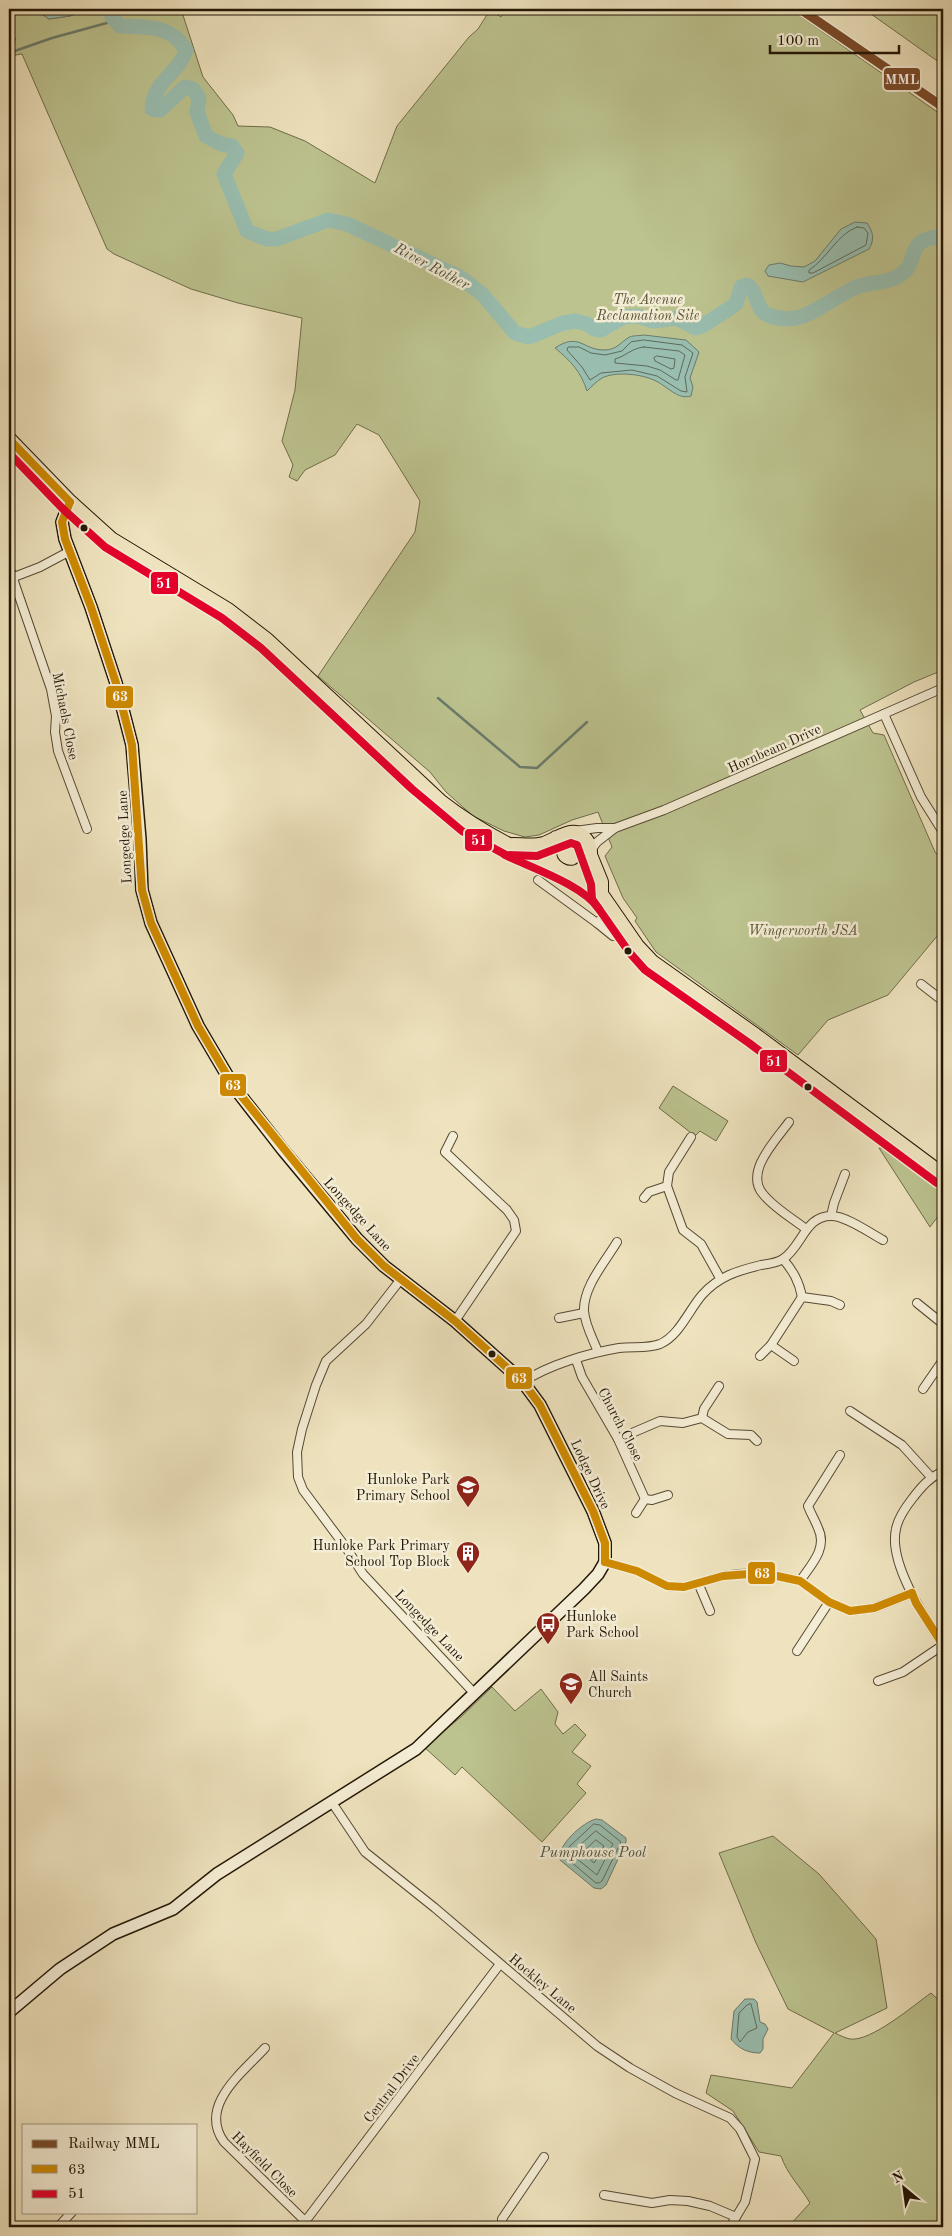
<svg xmlns="http://www.w3.org/2000/svg" width="952" height="2236" viewBox="0 0 952 2236" font-family="'Old Standard TT',serif">
  <rect width="100%" height="100%" fill="#eee3be"/>
  <filter id="stains"><feTurbulence type="fractalNoise" baseFrequency=".004" numOctaves="4"/><feColorMatrix values="0 0 0 0 .2 0 0 0 0 .09 0 0 0 0 .02 0 0 0 .5 -.17"/></filter>
  <radialGradient id="worn" r=".72"><stop offset=".6" stop-color="#630" stop-opacity="0"/><stop offset="1" stop-color="#630" stop-opacity=".3"/></radialGradient>
  <g fill="#bcc38f" stroke="#706c4a">
    <path d="M9,9H35L49,19L70,16L88,9H181L203,77L233,115L238,126L270,127L305,141L375,183L397,126L469,37L478,29L490,10L501,17L505,9H790L943,116V670L914,682L860,710L873,733L884,735L935,852L943,861V929L888,995L828,1020L798,1055L656,952L635,921L637,918L623,898L605,856L612,847L598,812L572,820L539,835L525,837L504,831L473,816L446,792L430,772L318,676L415,532L420,501L379,435L357,424L335,455L305,470L297,481L289,477L293,465L282,441L295,390L302,318L238,303L191,289L114,254L107,249L22,54L9,56V41L16,40L9,28Z"/>
    <path d="M864,9H943V65Z"/>
    <path d="M673,1086L728,1121L716,1141L700,1131L695,1136L659,1108Z"/>
    <path d="M879,1148L888,1149L943,1188V1210L930,1227Z"/>
    <path d="M492,1687L515,1711L541,1689L558,1712L555,1724L563,1734L575,1724L586,1735L572,1752L591,1766L577,1784L586,1793L542,1842L462,1767L455,1775L424,1747L461,1717Z"/>
    <path d="M773,1836L819,1874L876,1939L887,2008L835,2033C839,2035 845,2038 850,2039C871,2042 914,2005 931,1993L943,2004V2227H788L810,2203C800,2186 787,2174 781,2156L759,2152L733,2111L706,2093L711,2075L792,2088L834,2033L788,2009L756,1943L719,1853Z"/>
  </g>
  <g fill="#99beb0" stroke="#6a7b6c">
    <path d="M35,9H88L70,16L49,19Z"/>
    <path d="M855,222L867,223C873,232 875,239 869,249L803,282L768,276L765,271L769,265L780,263L791,266L804,267L815,261L841,229Z"/>
    <path d="M644,335L686,340L699,352L690,378L693,387L691,396C678,400 668,387 656,381C642,374 616,371 602,378C597,381 591,387 587,391C581,372 571,361 555,348C579,332 583,350 604,350C616,350 620,343 628,338C632,335 639,336 644,335Z"/>
    <path d="M596,1819L602,1820L626,1838V1842L606,1885L601,1889L594,1888L560,1860C556,1846 583,1822 596,1819Z"/>
    <path d="M745,1999H754L757,2002L760,2022L765,2024L768,2029L763,2039V2049L760,2053C748,2053 739,2049 731,2039L734,2011Z"/>
  </g>
  <g fill="none" stroke-linecap="round" stroke-linejoin="round">
    <g stroke="#5e6a5a" stroke-width="1">
      <path d="M857,227L864,228L868,233L866,245L813,273H809V270C828,258 836,235 857,227Z"/>
      <path d="M644,340L682,345L693,353L685,377L687,392L681,391L657,376L632,370L601,373L590,380L582,367L567,350L568,347H579L591,353L605,355L622,351L631,342Z"/>
      <path d="M644,347L679,351L685,355L678,380H676L660,370L647,366L615,363V359C626,356 632,348 644,347Z"/>
      <path d="M657,356L675,359L674,368L671,369L655,361L654,358Z"/>
      <path d="M594,1824L600,1825L621,1842L602,1881L599,1883H596L563,1855L566,1850Z"/>
      <path d="M596,1831L613,1844L597,1875L571,1854Z"/>
      <path d="M596,1840L604,1846L594,1863L583,1853Z"/>
      <path d="M751,2004L757,2028L748,2032L740,2042L737,2037L739,2013L747,2005Z"/>
    </g>
    <g stroke="#6a7b6c" stroke-width="2.5">
      <path d="M9,53L52,38L114,21"/>
      <path d="M438,698L520,767L537,768L587,722"/>
    </g>
    <path stroke="#99beb0" stroke-width="15" d="M117,9L112,17L120,26C148,27 171,25 186,50C179,74 153,81 152,109L160,110L185,87L193,89L199,98L197,112L206,136L221,144L232,146L237,153L224,174L247,231L267,239H277L328,220L347,224L460,277L482,294L515,333L529,337L563,323L575,321L587,324L594,329L601,330L624,317L637,316L653,321L677,318L696,328L704,325L736,304L741,287L747,285C758,291 755,310 768,315C804,330 829,297 859,286C872,282 889,283 900,275C920,263 904,241 937,237L943,242"/>
    <g stroke="#564933" stroke-width="10">
      <g id="street">
        <path d="M9,567L51,689L56,716L55,732L58,751L87,829"/>
        <path d="M14,577L40,567L70,551"/>
        <path d="M884,714L921,797L943,832"/>
        <path d="M575,831L597,828H615"/>
        <path d="M590,852L597,842L615,828L664,810L943,688"/>
        <path d="M538,880L597,923L612,909"/>
        <path d="M597,923L613,936"/>
        <path d="M921,984L943,1001"/>
        <path d="M789,1122C776,1140 744,1172 763,1194C774,1208 792,1218 806,1229"/>
        <path d="M453,1136L445,1152L507,1210L514,1220L516,1231L455,1321"/>
        <path d="M667,1186L683,1230L701,1244L720,1278"/>
        <path d="M644,1198L649,1192L667,1186L669,1172L691,1137"/>
        <path d="M831,1216L834,1203L845,1174"/>
        <path d="M783,1259C793,1271 799,1281 802,1297"/>
        <path d="M401,1279L366,1324L326,1361L316,1385L302,1429L297,1452L298,1477L303,1490L347,1549L363,1574L474,1693"/>
        <path d="M917,1303L943,1324"/>
        <path d="M559,1318L584,1313"/>
        <path d="M598,1352C593,1339 585,1325 584,1311C583,1287 605,1262 617,1242"/>
        <path d="M760,1356L771,1345"/>
        <path d="M576,1360L582,1377L618,1439L645,1499L652,1500L668,1495"/>
        <path d="M794,1361L771,1345L802,1297L831,1301L840,1305"/>
        <path d="M523,1382C548,1365 589,1353 619,1348C633,1346 647,1349 660,1344C679,1336 689,1310 702,1295C719,1276 737,1271 761,1265C768,1264 777,1263 783,1259C802,1247 805,1215 832,1216C846,1216 870,1233 883,1240"/>
        <path d="M923,1389L943,1360"/>
        <path d="M850,1411L902,1445L931,1477"/>
        <path d="M702,1418L704,1409L719,1386"/>
        <path d="M618,1439L660,1421L683,1423L702,1418L728,1434L751,1435L757,1441"/>
        <path d="M636,1513L645,1499"/>
        <path d="M605,1562L637,1571L667,1586L684,1587L723,1576L739,1574L763,1573L800,1581L829,1602L850,1611L874,1608L912,1593"/>
        <path d="M800,1581C811,1565 828,1548 818,1528C815,1520 811,1514 808,1506L840,1455"/>
        <path d="M699,1585L710,1611"/>
        <path d="M797,1651L829,1602"/>
        <path d="M878,1681L903,1672L943,1645C925,1618 888,1563 896,1529C898,1518 905,1508 912,1499C922,1486 929,1478 943,1471"/>
        <path d="M331,1801L365,1852L435,1908L597,2046L630,2068L675,2093L730,2118L740,2129L755,2159L745,2202L730,2227"/>
        <path d="M265,2048C242,2073 198,2106 224,2142L305,2221"/>
        <path d="M604,2195L652,2203L670,2200L688,2201L710,2206L736,2217"/>
        <path d="M58,2227L72,2212"/>
        <path d="M301,2227L500,1964"/>
        <path d="M503,2227L502,2219L544,2157"/>
      </g>
    </g>
    <g stroke="#231605" stroke-width="14">
      <path id="secondary" d="M9,2012L60,1969L113,1934L173,1909L217,1874L416,1749L584,1589L598,1574L605,1562V1543L593,1511L540,1405L523,1382L511,1371L455,1321L384,1266L357,1239L283,1150L234,1087L198,1026L151,923L142,890L140,839L132,745L116,683L91,607L65,539L62,522L70,502"/>
    </g>
    <g stroke="#231605" stroke-width="16">
      <g id="highway">
        <path d="M9,439L70,502L111,539L228,610L267,640L441,802C477,830 515,850 557,868"/>
        <path d="M513,845C523,845 534,847 544,844C559,839 576,822 588,843C590,848 591,853 589,858C579,890 532,864 556,838"/>
        <path d="M590,855L601,882V894"/>
        <path d="M569,873C584,879 588,887 601,894L637,946L652,962L755,1035L943,1175"/>
      </g>
    </g>
    <use href="#street" stroke="#f4edd5" stroke-width="8"/>
    <use href="#secondary" stroke="#f4edd5" stroke-width="11"/>
    <use href="#highway" stroke="#eee3be" stroke-width="14"/>
    <g stroke="#f4edd5" stroke-width="11">
      <g id="bus-1">
        <path d="M9,439L70,502"/>
        <path d="M70,502L62,522L65,539L91,607L116,683L132,745L142,890L151,923L198,1026L234,1087L357,1239L384,1266L455,1321L523,1382L540,1405L593,1511L605,1543V1562"/>
        <path d="M605,1562L637,1571L667,1586L684,1587L723,1576L763,1573L800,1581L829,1602L850,1611L874,1608L912,1593"/>
        <path d="M912,1593L916,1603L943,1645"/>
      </g>
    </g>
    <g stroke="#f4edd5" stroke-width="11">
      <g id="bus-2">
        <path d="M9,453L63,509L105,547L222,618L261,648L412,789L462,831L506,855L537,856L571,843L577,845L591,884L592,899L629,952L645,970L749,1043L937,1183"/>
        <path d="M505,855C532,868 583,885 599,909"/>
      </g>
    </g>
    <use href="#bus-1" stroke="#cd8901" stroke-width="8"/>
    <use href="#bus-2" stroke="#e4002b" stroke-width="8"/>
    <g stroke="#f4edd5" stroke-width="12">
      <path id="rail-1" d="M800,9L943,107"/>
    </g>
    <use href="#rail-1" stroke="#7a4b2a" stroke-width="9"/>
  </g>
  <defs>
    <g id="school-pin" transform="scale(1.25)"><path d="M0 17L-7.5 6A9.5 9.5 0 1 1 7.5 6Z" fill="#8f2418" stroke="#f4edd5"/><path d="M0-5L7-2L0 1L-7-2ZM-4 1L0 2.5L4 1V4Q0 6-4 4Z" fill="#fff"/></g>
    <g id="building-pin" transform="scale(1.25)"><path d="M0 17L-7.5 6A9.5 9.5 0 1 1 7.5 6Z" fill="#8f2418" stroke="#f4edd5"/><path d="M-4-6H4V6H1V3H-1V6H-4ZM-2.5-4.3h1.7v1.8h-1.7ZM.8-4.3h1.7v1.8H.8ZM-2.5-1h1.7V.8h-1.7ZM.8-1h1.7V.8H.8Z" fill="#fff"/></g>
    <g id="bus-pin" transform="scale(1.25)"><path d="M0 17L-7.5 6A9.5 9.5 0 1 1 7.5 6Z" fill="#8f2418" stroke="#f4edd5"/><path d="M-5-6H5V4H4V6H2V4H-2V6H-4V4H-5ZM-3.5-4V0h7V-4ZM-3.5 1.2v1.5H-2V1.2ZM2 1.2v1.5H3.5V1.2Z" fill="#fff"/></g>
  </defs>
  <g fill-rule="evenodd">
    <use href="#school-pin" x="468" y="1487"/>
    <use href="#building-pin" x="468" y="1553"/>
    <use href="#bus-pin" x="548" y="1624"/>
    <use href="#school-pin" x="571" y="1684"/>
  </g>
  <g fill="#231605" stroke="#f4edd5" stroke-width="2">
    <circle cx="84" cy="528" r="4.5"/>
    <circle cx="628" cy="951" r="4.5"/>
    <circle cx="808" cy="1087" r="4.5"/>
    <circle cx="492" cy="1354" r="4.5"/>
  </g>
  <g text-anchor="middle" stroke-width="5" stroke-linejoin="round" paint-order="stroke">
    <g font-size="14" font-style="italic" fill="#595335" stroke="#f4edd5">
      <text x="648" y="304">The Avenue<tspan x="648" dy="16">Reclamation Site</tspan></text>
      <text x="803" y="935">Wingerworth JSA</text>
    </g>
    <g font-size="14" fill="#231605" stroke="#f4edd5">
      <text transform="translate(66 716) rotate(79)" y="5">Michaels Close</text>
      <text transform="translate(774 748) rotate(-24)" y="5">Hornbeam Drive</text>
      <text transform="translate(124 837) rotate(-93)" y="5">Longedge Lane</text>
      <text transform="translate(358 1214) rotate(48)" y="5">Longedge Lane</text>
      <text transform="translate(621 1424) rotate(62)" y="5">Church Close</text>
      <text transform="translate(591 1474) rotate(65)" y="5">Lodge Drive</text>
      <text transform="translate(430 1625) rotate(46)" y="5">Longedge Lane</text>
      <text transform="translate(543 1983) rotate(40)" y="5">Hockley Lane</text>
      <text transform="translate(391 2088) rotate(-53)" y="5">Central Drive</text>
      <text transform="translate(265 2164) rotate(45)" y="5">Hayfield Close</text>
    </g>
    <g font-size="14" fill="#231605" stroke="#f4edd5" text-anchor="end">
      <text x="450" y="1484">Hunloke Park<tspan x="450" dy="16">Primary School</tspan></text>
      <text x="450" y="1550">Hunloke Park Primary<tspan x="450" dy="16">School Top Block</tspan></text>
      <text x="566" y="1621" text-anchor="start">Hunloke<tspan x="566" dy="16">Park School</tspan></text>
      <text x="588" y="1681" text-anchor="start">All Saints<tspan x="588" dy="16">Church</tspan></text>
    </g>
    <g font-size="15" font-style="italic" fill="#4c5141" stroke="#f4edd5">
      <text transform="translate(432 266) rotate(28)" y="5">River Rother</text>
      <text x="593" y="1857">Pumphouse Pool</text>
    </g>
  </g>
  <g stroke="#f4edd5" stroke-width="2">
    <rect x="883" y="67" width="38" height="24" rx="5" fill="#7a4b2a"/>
    <rect x="150" y="571" width="29" height="24" rx="5" fill="#e4002b"/>
    <rect x="105" y="685" width="29" height="24" rx="5" fill="#cd8901"/>
    <rect x="464" y="828" width="29" height="24" rx="5" fill="#e4002b"/>
    <rect x="759" y="1049" width="29" height="24" rx="5" fill="#e4002b"/>
    <rect x="219" y="1073" width="28" height="24" rx="5" fill="#cd8901"/>
    <rect x="505" y="1366" width="28" height="24" rx="5" fill="#cd8901"/>
    <rect x="747" y="1561" width="29" height="24" rx="5" fill="#cd8901"/>
  </g>
  <g font-size="14" text-anchor="middle" font-weight="bold" fill="#fff">
    <text x="902" y="84">MML</text>
    <text x="164" y="588">51</text>
    <text x="120" y="701">63</text>
    <text x="479" y="845">51</text>
    <text x="774" y="1066">51</text>
    <text x="233" y="1090">63</text>
    <text x="519" y="1383">63</text>
    <text x="762" y="1578">63</text>
  </g>
  <rect width="952" height="2236" fill="none" stroke="#eee3be" stroke-width="30"/>
  <rect x="10" y="10" width="932" height="2216" fill="none" stroke="#231605" stroke-width="2.5"/>
  <rect x="15" y="15" width="922" height="2206" fill="none" stroke="#231605"/>
  <rect x="22" y="2124" width="175" height="90" fill="#f4edd5" stroke="#a09782"/>
  <rect x="32" y="2140" width="25" height="8" fill="#7a4b2a" stroke="#a09782"/>
  <text x="68" y="2148" font-size="15" fill="#231605">Railway MML</text>
  <rect x="32" y="2165" width="25" height="8" fill="#cd8901" stroke="#a09782"/>
  <text x="68" y="2174" font-size="15" fill="#231605">63</text>
  <rect x="32" y="2190" width="25" height="8" fill="#e4002b" stroke="#a09782"/>
  <text x="68" y="2198" font-size="15" fill="#231605">51</text>
  <g transform="translate(904 2188) rotate(331)" stroke="#f4edd5" stroke-width="4" paint-order="stroke">
  <path d="M0-4L9 19L0 12L-9 19Z" fill="#231605"/>
  <text y="-8" font-size="14" font-weight="bold" text-anchor="middle" fill="#231605">N</text>
  </g>
  <path d="M770 45v8h129v-8" fill="none" stroke="#231605" stroke-width="2.5"/>
  <text x="777" y="45" font-size="15" fill="#231605" stroke="#f4edd5" stroke-width="4" paint-order="stroke">100 m</text>
  <rect width="100%" height="100%" filter="url(#stains)"/>
  <rect width="100%" height="100%" fill="url(#worn)"/>
</svg>
